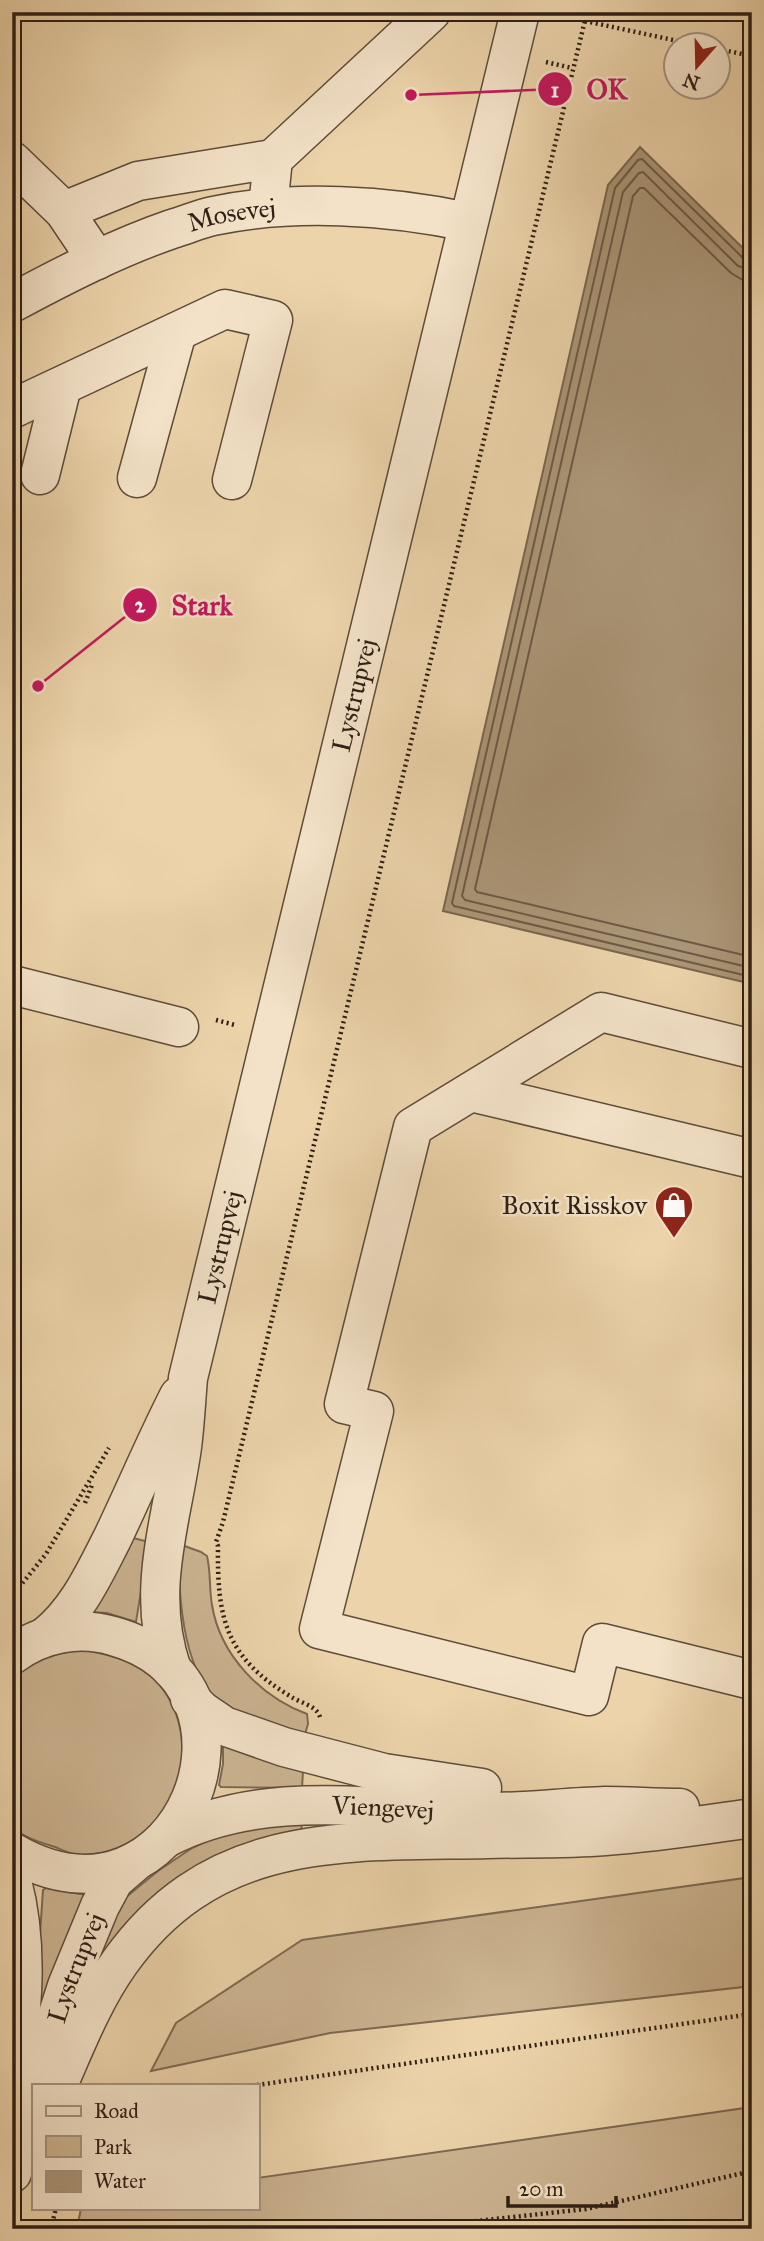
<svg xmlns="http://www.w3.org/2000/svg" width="764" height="2241" viewBox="0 0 764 2241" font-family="'IM FELL Great Primer',serif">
  <rect width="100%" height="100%" fill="#ecd3aa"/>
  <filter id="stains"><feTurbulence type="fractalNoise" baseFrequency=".00286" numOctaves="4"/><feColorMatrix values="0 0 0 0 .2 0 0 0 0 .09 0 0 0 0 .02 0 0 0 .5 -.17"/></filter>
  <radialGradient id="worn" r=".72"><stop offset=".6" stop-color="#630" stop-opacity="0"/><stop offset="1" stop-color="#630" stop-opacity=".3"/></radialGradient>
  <g fill="#ccb491" stroke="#7d6a53" stroke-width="2">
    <path d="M129,1537L149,1542L136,1622L107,1613L89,1612Z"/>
    <path d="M179,1544L201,1552L207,1556C211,1572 209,1589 212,1605C220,1655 261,1697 307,1714L308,1724L304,1738C281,1730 254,1724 233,1713C181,1685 178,1594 179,1544Z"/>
    <path d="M83,1650C110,1654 141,1663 159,1684C213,1750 167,1855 80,1855C72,1855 63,1850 55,1847C39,1842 25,1838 12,1827V1678C32,1659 57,1652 83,1650Z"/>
    <path d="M223,1745L303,1771L302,1788L221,1787L219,1785L223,1764Z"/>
    <path d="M301,1819L302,1834L80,1985L120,1902L158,1871L192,1848L234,1828Z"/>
    <path d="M752,1877V1986L330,2033L151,2071L176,2023L302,1940Z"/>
    <path d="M46,1888L87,1895L45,2002L38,2000L36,1993L43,1890Z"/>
    <path d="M752,2107V2229H77L81,2208H257V2178Z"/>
  </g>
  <path fill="#ab9677" stroke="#796650" stroke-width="2" d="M640,147L752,257V984L443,911L608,185Z"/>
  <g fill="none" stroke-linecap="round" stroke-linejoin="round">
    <g stroke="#6c5a46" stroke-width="2">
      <path d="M752,261L744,259L642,159L638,160L615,188L452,903L454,906L752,977"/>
      <path d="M752,270L738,266L643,172L639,173L623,192L462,896L465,900L752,968"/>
      <path d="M752,280L741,279L731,273L644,188H640L633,196L475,889L477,892L752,957"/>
    </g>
    <g stroke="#5e4c3a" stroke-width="41">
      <g id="minor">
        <path d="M12,161L64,211L97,260"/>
        <path d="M268,207L273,159L431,12"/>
        <path d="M64,211L138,181L273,159"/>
        <path id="s1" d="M12,303C64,275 117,248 172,229C186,225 199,219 213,216C293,199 388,205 468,222"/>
        <path d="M12,409L225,309L273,320L232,480"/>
        <path d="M40,475L62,386"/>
        <path d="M137,478L177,332"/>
        <path d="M12,985L179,1027"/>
        <path d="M752,1049L601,1012L413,1127L344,1404L374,1411L319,1629L589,1696L602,1643L752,1680"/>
        <path d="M471,1092L752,1159"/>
        <path d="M45,1637C77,1612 94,1574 112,1539C135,1491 155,1443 179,1396"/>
        <path d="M12,1655C41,1633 79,1626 113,1636C285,1683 182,1951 12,1852"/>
        <path id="s2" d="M172,1670C145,1591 171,1525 182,1447C185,1424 186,1401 188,1378L520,12"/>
        <path d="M190,1699L202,1711L224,1726L284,1747L384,1773L482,1788"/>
        <path id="s3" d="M166,1838C268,1785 383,1812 492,1812C530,1812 567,1807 605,1806C630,1806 655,1808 680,1808"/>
        <path d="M12,1881C29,1945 23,2013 12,2078"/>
        <path id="s4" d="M35,2085L67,1986L100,1906L114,1880L136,1861"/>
        <path d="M58,2085C76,2044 93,2000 120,1962C214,1830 345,1842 488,1839C527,1838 566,1839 605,1836C654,1833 703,1825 752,1818"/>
        <path d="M12,2173L33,2092"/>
      </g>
    </g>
    <g stroke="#2e1f15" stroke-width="4.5" stroke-dasharray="2 3.5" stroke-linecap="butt">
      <path d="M585,21L701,46"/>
      <path d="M718,49L752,56"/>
      <path d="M546,62L572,68"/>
      <path d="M216,1020L235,1025"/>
      <path d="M85,1503L92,1485"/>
      <path d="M12,1596L46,1554L109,1448"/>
      <path d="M320,1717C316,1705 300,1703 290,1696C225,1657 217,1617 218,1546L216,1542L223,1522L587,12"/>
      <path d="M257,2085L752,2014"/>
      <path d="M51,2229L56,2208"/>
      <path d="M404,2229L586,2209L752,2171"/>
    </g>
    <use href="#minor" stroke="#f3e2c8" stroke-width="38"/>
  </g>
  <defs>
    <g id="shop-pin" transform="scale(2.0125)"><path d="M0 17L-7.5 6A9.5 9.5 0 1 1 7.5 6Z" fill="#8f2418" stroke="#f3e2c8"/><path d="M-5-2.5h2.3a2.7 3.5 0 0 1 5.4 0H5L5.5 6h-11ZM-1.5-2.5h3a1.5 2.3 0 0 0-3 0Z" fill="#fff"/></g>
  </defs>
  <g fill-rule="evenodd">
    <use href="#shop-pin" x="674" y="1205"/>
  </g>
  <g text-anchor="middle" stroke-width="5" stroke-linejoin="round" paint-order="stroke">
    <g font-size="26" fill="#2e1f15" stroke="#f3e2c8">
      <text dy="9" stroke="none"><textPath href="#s1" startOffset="238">Mosevej</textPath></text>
      <text dy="9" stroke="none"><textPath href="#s2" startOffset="998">Lystrupvej</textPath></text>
      <text dy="9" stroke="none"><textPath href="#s2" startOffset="430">Lystrupvej</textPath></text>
      <text dy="9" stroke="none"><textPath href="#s3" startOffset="222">Viengevej</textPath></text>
      <text dy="9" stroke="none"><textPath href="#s4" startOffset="124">Lystrupvej</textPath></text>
    </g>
    <g font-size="26" fill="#2e1f15" stroke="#f3e2c8" text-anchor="end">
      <text x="647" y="1214">Boxit Risskov</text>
    </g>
  </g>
  <path fill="none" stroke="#c2185b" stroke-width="2.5" d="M411 95L555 89M38 686L140 605"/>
  <g fill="#c2185b" stroke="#f3e2c8" stroke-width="2.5">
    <circle cx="411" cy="95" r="7"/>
    <circle cx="38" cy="686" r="7"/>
    <circle cx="555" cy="89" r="18"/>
    <circle cx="140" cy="605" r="18"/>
  </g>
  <g font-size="21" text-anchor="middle" font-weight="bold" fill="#fff">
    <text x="555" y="97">1</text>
    <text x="140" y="612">2</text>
  </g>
  <g font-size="28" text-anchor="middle" font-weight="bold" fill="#c2185b" stroke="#f3e2c8" stroke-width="5" stroke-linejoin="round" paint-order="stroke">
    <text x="607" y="99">OK</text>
    <text x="202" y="615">Stark</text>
  </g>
  <rect width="764" height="2241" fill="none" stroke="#ecd3aa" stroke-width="42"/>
  <rect x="14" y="14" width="736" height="2213" fill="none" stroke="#2e1f15" stroke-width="3.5"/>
  <rect x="21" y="21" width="722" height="2199" fill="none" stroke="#2e1f15" stroke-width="2"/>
  <rect x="32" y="2084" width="228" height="126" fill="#f3e2c8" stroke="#a49480" stroke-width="2"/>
  <rect x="46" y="2106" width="35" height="10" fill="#f3e2c8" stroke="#a49480" stroke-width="2"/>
  <text x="94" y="2118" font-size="21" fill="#2e1f15">Road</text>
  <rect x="46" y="2136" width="35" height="21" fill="#ccb491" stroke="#a49480" stroke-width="2"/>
  <text x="94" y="2154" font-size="21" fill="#2e1f15">Park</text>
  <rect x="46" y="2171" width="35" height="21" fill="#ab9677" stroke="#a49480" stroke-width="2"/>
  <text x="94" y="2188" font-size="21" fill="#2e1f15">Water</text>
  <g transform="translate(697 66) rotate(200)"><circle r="33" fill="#f3e2c8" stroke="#a49480" stroke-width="2"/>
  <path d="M0-5L12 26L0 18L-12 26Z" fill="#8f2418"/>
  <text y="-10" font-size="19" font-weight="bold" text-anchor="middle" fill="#2e1f15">N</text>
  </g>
  <path d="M508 2196v10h108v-10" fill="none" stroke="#2e1f15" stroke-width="3.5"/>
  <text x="519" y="2196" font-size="21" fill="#2e1f15" stroke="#f3e2c8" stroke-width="5" paint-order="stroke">20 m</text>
  <rect width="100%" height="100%" filter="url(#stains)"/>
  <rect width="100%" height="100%" fill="url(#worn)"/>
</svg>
